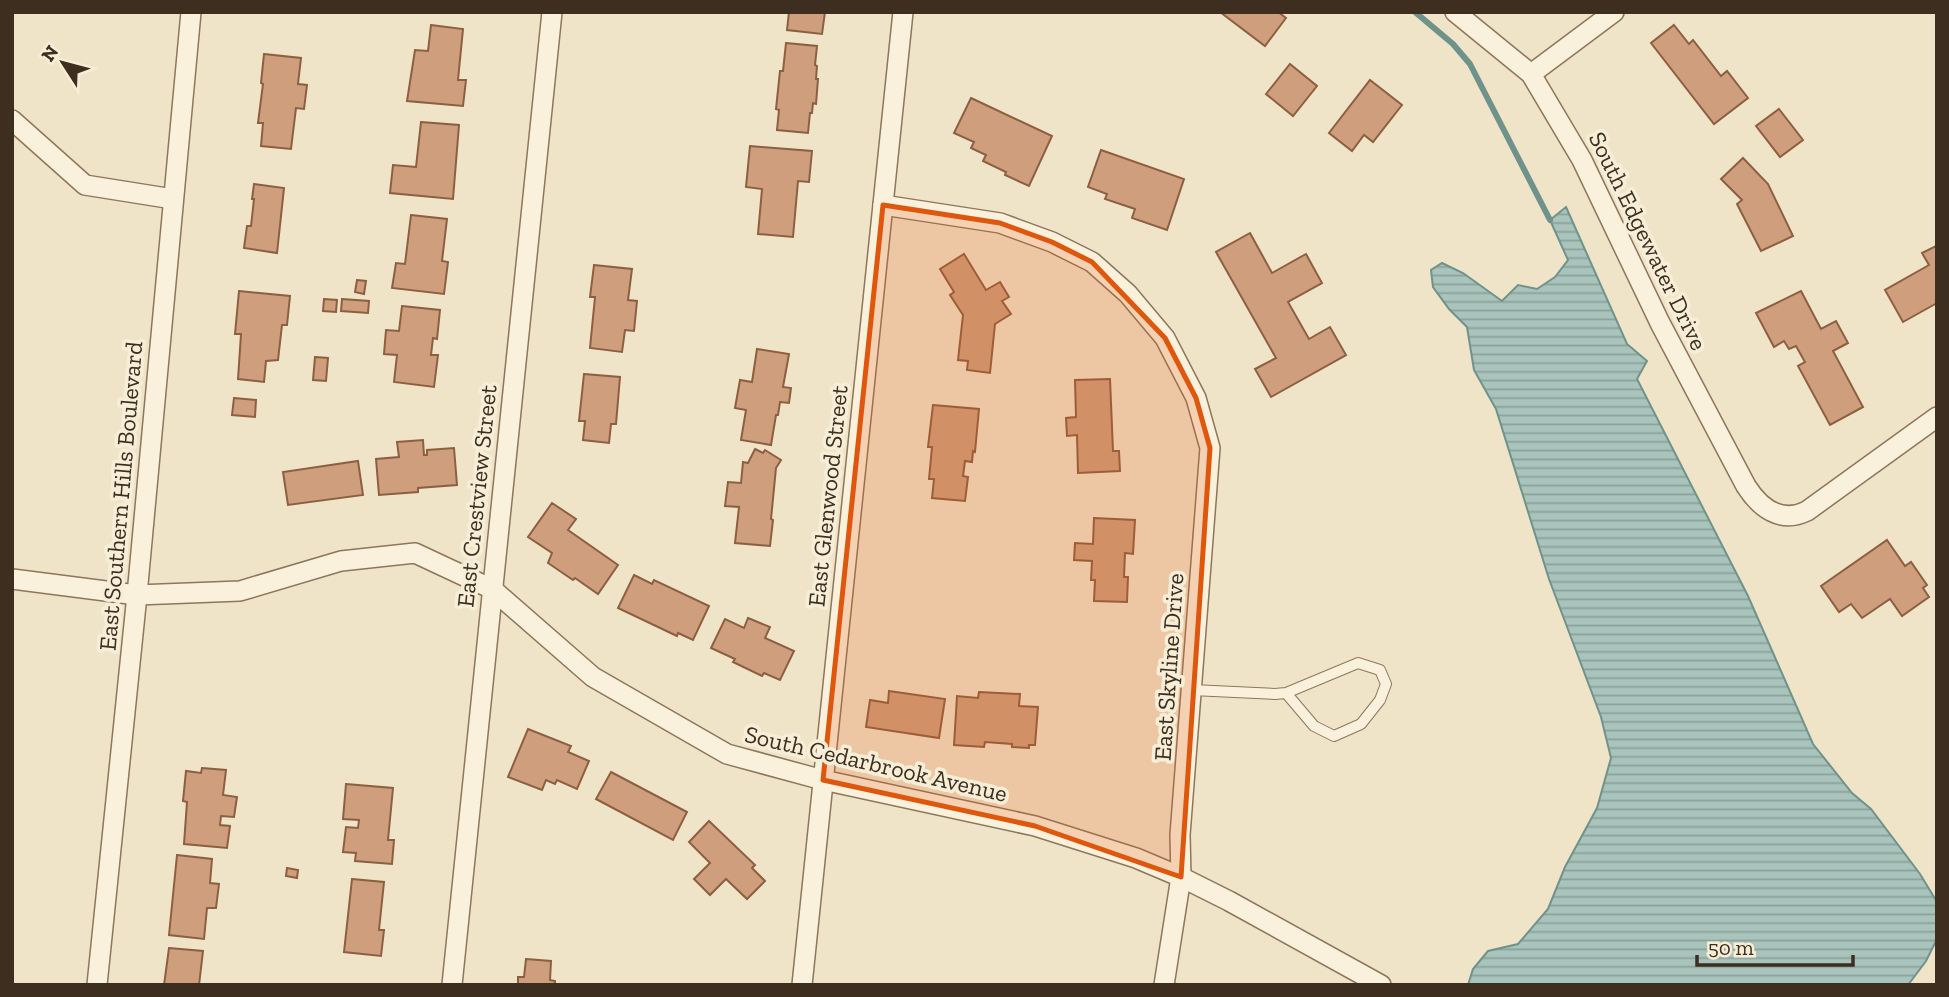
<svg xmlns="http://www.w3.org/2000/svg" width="1949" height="997" viewBox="0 0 1949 997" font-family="'Zilla Slab',serif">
  <defs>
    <pattern id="water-rules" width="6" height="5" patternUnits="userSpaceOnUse" patternTransform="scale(1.75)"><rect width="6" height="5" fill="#a9c4bc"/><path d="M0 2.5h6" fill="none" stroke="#8ba098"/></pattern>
  </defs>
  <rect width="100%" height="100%" fill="#f0e4c8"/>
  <path fill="url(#water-rules)" stroke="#6f938a" stroke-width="2" d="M1566,207L1627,344L1647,361L1637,379L1748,596L1813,744L1852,793L1871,809L1920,874L1937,902V939L1926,961L1908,985H1468L1473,969L1488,951L1518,944L1548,909L1565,867L1597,808L1611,758L1601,717L1549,579L1496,409L1474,370L1467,327L1449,309L1433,287L1431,270L1442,263L1463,273L1502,301L1518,285L1537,289L1555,277L1568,260L1550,220Z"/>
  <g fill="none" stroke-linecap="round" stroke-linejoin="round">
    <path stroke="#6f938a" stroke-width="6" d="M1415,12L1453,44L1470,64L1550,220"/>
  </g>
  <g fill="#cf9f7d" stroke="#8d5f41" stroke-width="2">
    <path d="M789,12H825L822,34L787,30Z"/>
    <path d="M1220,12H1278L1286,18L1265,46Z"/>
    <path d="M431,25L463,29L458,80H466L463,106L407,101L415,50L428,51Z"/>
    <path d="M1674,25L1689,44L1693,40L1721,76L1727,71L1748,98L1714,124L1651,43Z"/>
    <path d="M786,43L817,46L815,65L817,66L816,79H818L816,104L813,103L812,113H810L808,133L777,130L779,110L776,109L780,71H783Z"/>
    <path d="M264,54L301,58L298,84L307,85L304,109L296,108L291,149L261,146L263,123H258L263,84L261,83Z"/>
    <path d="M1290,64L1317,86L1293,116L1266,94Z"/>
    <path d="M1370,80L1402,105L1373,142L1364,135L1352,151L1329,133Z"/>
    <path d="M971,98L1052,136L1029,186L1005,175L1006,172L983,161L986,155L971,148L974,142L954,133Z"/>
    <path d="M1779,109L1803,140L1780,157L1756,126Z"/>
    <path d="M421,122L459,125L453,199L390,193L393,165L416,167Z"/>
    <path d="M750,146L812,151L809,182L798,181L793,237L758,234L762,189L746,187Z"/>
    <path d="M1101,150L1184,179L1167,230L1132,218L1135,209L1105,199L1107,194L1088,187Z"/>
    <path d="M1743,158L1768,184L1793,236L1761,251L1737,204L1742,200L1721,179Z"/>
    <path d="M254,184L284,188L277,253L244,248L247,226H251L254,199H252Z"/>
    <path d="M411,215L447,219L442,261L448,262L444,294L392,288L396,263L405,264Z"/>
    <path d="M1250,233L1272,273L1306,254L1322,283L1288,302L1309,339L1330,327L1346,355L1271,397L1255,369L1276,358L1216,252Z"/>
    <path d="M1936,246L1937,303L1903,322L1885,290L1929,265L1922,253Z"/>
    <path d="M964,254L986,290L1000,282L1009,297L1002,301L1011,314L995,324L990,373L967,370L968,361L958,360L963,315L950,295L954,292L940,269Z"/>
    <path d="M594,265L632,269L628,300L637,301L634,331L625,330L622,352L590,348L595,297H590Z"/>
    <path d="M357,280L366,281L364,294L355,292Z"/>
    <path d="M239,291L290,296L287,325H282L278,360L266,361L264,382L238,379L241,334H235Z"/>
    <path d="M1801,291L1821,329L1836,321L1848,343L1833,351L1863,407L1830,425L1798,366L1805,362L1796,346L1789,349L1784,341L1774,347L1756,313Z"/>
    <path d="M324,299L337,300L336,312L323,311Z"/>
    <path d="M342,299L369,301L368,313L341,311Z"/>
    <path d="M402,306L440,310L437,339L433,338L431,355H438L434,387L394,382L397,355L384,354L386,330L399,331Z"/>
    <path d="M757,349L789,354L783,387L791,388L789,403L780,402L778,415H776L771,445L741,440L746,410L735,408L740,380L752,382Z"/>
    <path d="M315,357L328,358L326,381L313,380Z"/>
    <path d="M584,374L620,377L616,424H611L609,443L583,440L585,421H579Z"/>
    <path d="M1110,379L1113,451H1119L1120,471L1078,473L1077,435L1067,436L1066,418L1076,417L1075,380Z"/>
    <path d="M234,398L256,400L255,417L232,415Z"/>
    <path d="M933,405L979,409L975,452L973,451L972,462L965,461L963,476L968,477L965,501L932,498L934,479H929L932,447H928Z"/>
    <path d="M423,440L424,455H427V450L454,448L457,485L418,488V492L379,495L376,459L399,457L397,442Z"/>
    <path d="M755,449L763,453L765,450L781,460L776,468L771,519L773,520L770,546L735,543L739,507L725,506L728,482L741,483L743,462L748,463Z"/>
    <path d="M358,461L363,495L288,505L283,472Z"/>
    <path d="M552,503L576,519L568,530L618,565L598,594L575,578L573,580L548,563L552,553L528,537Z"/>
    <path d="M1094,518L1135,520L1133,554L1125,553L1124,577H1128L1127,602L1094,601L1095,580H1091L1092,561L1074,560L1075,543L1093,544Z"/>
    <path d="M1887,540L1905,566L1911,562L1927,585L1923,588L1929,597L1902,616L1890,599L1862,618L1851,604L1839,612L1821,586Z"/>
    <path d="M634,575L652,584L654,580L709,606L693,640L678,633L677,636L618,608Z"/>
    <path d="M748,618L770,627L765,638L794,651L780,680L764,673L762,676L733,662L735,659L711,648L725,619L744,628Z"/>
    <path d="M889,691L945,699L939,738L866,727L870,700L888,703Z"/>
    <path d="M979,692L1020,694L1019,706L1038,707L1035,745H1029V748L1012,747V744L985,742L984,747L954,745L957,696L978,698Z"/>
    <path d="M528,729L571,746L568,752L589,761L577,789L557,780L555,784L546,780L542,790L508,777Z"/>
    <path d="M202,768L226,770L223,795L237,797L234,817L221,816L220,825L230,826L227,848L184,844L187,802L183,801L186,771L201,773Z"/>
    <path d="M611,772L687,812L673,840L596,799Z"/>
    <path d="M346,784L393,788L388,840H394L392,864L355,861L356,853L343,852L346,827L358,828L359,820L343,819Z"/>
    <path d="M709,821L755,865L752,868L765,881L747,899L726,879L710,895L694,879L710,863L689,842Z"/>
    <path d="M177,855L212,859L210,883L219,884L216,908H207L204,939L169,935Z"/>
    <path d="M287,868L298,870L297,878L286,876Z"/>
    <path d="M352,879L384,882L379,930H384L381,956L344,952Z"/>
    <path d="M169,948L203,951L199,985H164Z"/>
    <path d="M526,959L551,961L550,980L555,981V985H518V977H524Z"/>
  </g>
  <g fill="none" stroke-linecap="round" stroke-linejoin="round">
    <g stroke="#8d765c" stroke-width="12">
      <path id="service" d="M1192,690L1275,694L1286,693L1358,663L1380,670L1386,684L1380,700L1361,724L1334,736L1314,726L1286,693"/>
    </g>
    <g stroke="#8d765c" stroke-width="22">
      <g id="minor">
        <path d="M1455,12L1531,74L1582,160L1660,323L1746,486C1760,508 1781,524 1807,511L1937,417"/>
        <path d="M1531,74L1614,12"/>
        <path d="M12,120L85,185L173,199"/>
        <path d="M883,205L1000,223L1052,242L1092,262L1128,294L1165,338L1196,398L1210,448L1180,835L1181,877L1164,985"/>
        <path d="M12,579L137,595L240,591L341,561L415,553L492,589L593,677L727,754L823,780L1035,826L1136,858L1181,877L1229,901L1381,985"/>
        <path d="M97,985L137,595L191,12"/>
        <path d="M452,985L552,12"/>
        <path d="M802,985L903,12"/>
      </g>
    </g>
    <use href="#service" stroke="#faf1dc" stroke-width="10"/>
    <use href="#minor" stroke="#faf1dc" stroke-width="19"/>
  </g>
  <path fill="#df570d" fill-opacity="0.2" stroke="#df570d" stroke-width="5" stroke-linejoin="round" d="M883,205L1000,223L1052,242L1092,262L1165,338L1196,398L1210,448L1181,877L1035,826L823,780Z"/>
  <g text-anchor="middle" stroke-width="7" stroke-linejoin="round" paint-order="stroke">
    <g font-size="24" fill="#3d2e20" stroke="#f7eed8">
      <text transform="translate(1648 241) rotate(64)" y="8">South Edgewater Drive</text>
      <text transform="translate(121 496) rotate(-85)" y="8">East Southern Hills Boulevard</text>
      <text transform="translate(477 496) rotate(-84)" y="8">East Crestview Street</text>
      <text transform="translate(828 496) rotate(-84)" y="8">East Glenwood Street</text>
      <text transform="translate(1169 667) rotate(-86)" y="8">East Skyline Drive</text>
      <text transform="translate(876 764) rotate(13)" y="8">South Cedarbrook Avenue</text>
    </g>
  </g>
  <rect width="1949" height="997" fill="none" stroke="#3d2e20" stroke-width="28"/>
  <g transform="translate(63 63) rotate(306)" stroke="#f7eed8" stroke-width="5" paint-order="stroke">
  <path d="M0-5L12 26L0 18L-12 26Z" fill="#3d2e20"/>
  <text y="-10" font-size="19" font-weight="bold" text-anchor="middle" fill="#3d2e20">N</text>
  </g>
  <path d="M1697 955v10h156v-10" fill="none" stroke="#3d2e20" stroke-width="3.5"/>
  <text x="1708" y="955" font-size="21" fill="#3d2e20" stroke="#f7eed8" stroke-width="5" paint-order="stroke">50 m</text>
</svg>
